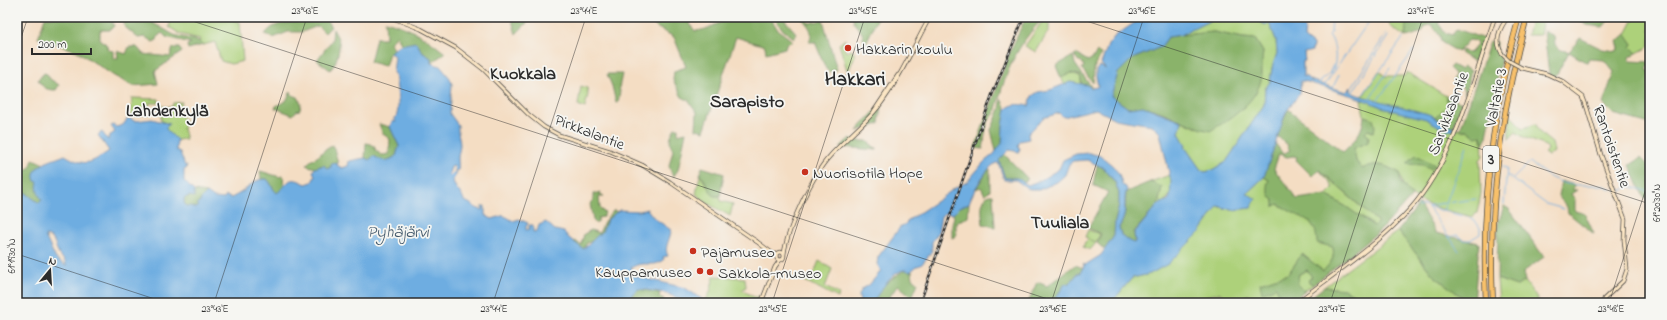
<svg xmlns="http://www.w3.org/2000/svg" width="1667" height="320" viewBox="0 0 1667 320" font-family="'Indie Flower',sans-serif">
  <rect width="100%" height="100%" fill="#f6f6f2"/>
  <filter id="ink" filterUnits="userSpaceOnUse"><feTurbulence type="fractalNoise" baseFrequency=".025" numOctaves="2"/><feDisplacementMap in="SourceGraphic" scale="8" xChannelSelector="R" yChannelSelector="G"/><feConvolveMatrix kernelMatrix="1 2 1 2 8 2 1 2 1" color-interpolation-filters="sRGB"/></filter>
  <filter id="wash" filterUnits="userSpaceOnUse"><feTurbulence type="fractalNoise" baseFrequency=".012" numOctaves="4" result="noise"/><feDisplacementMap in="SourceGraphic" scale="16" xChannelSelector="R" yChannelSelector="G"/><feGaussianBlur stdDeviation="0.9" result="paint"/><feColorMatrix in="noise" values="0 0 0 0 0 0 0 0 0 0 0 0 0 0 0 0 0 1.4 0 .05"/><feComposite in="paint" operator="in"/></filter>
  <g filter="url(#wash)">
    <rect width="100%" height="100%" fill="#f4ddc3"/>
    <g fill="#add17a" stroke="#6c7e52">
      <path d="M181,17H226L240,22L243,61L231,64L221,61L215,42L203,45L199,41L200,39L180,34L169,27L171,20L178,22Z"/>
      <path d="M1049,17V30L1036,52L1025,46L1041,23Z"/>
      <path d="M1217,17H1252L1265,25L1269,22L1276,40L1277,53L1272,68L1270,82L1265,89L1264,105L1226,162L1213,170L1205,172L1201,170L1185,147L1179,133L1182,121L1197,128L1262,77L1261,62L1263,52L1255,39L1243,38L1214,32L1181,35Z"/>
      <path d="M1388,17H1407L1405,37L1390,26Z"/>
      <path d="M1532,17H1543L1540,35H1527Z"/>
      <path d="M1635,17H1650V46L1637,53L1631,47L1633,44L1626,34Z"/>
      <path d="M845,39V41L843,43L846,52L852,50L855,55L849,70H847L839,44Z"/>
      <path d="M1379,71L1385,76H1404L1407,72L1446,96L1449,105L1436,118L1462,131L1467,130L1482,136L1483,156L1480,160L1481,193L1477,213L1472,217C1446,209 1402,205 1400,173C1385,166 1378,161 1362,169L1356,161L1353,148L1368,142L1364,133L1368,130L1373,132V119L1364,116L1361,99Z"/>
      <path d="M1071,73L1080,76L1082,85L1070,82L1065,85L1061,78Z"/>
      <path d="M581,86L587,88L588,94L585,108L578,105Z"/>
      <path d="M132,98L159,99V103H149V114L131,116Z"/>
      <path d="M182,102L177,111L185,121L183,129L186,139L177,140L166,129V127L169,124L161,121V106L172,107L173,103Z"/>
      <path d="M1510,115L1523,128L1536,124C1538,133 1545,137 1552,143L1554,152L1548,156L1544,153L1548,150L1547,147C1536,141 1526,140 1516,132L1509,139Z"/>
      <path d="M1319,170L1378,222L1374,226L1345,206L1326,195L1333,188L1330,182Z"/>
      <path d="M700,175L714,196H720L721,201L733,204L730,216L707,203L696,194Z"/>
      <path d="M1170,175C1174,190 1172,198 1158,205L1162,187L1150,182Z"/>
      <path d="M1264,177L1269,180L1275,206L1277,204L1308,219L1317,232L1320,245L1325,244L1333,247C1335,259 1331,263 1323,271L1302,254L1288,274L1260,283L1277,287L1280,297L1266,303L1260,297L1247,295L1242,303H1227L1221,293L1206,296L1208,303H1111L1132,278L1150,274L1218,206L1232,210L1251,208L1249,195L1247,193Z"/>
      <path d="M1088,230L1100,234L1096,242L1090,240L1096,243L1090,250L1083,247L1085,242L1089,239L1085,237Z"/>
      <path d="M1398,231L1433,275L1470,303H1369L1344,289L1324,287Z"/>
      <path d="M819,261L832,269L825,287L839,294L838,298L801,279L803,275L812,278Z"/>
      <path d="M1307,270L1312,277L1308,281L1313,285L1304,291L1297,283L1299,274Z"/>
      <path d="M714,276L745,278L746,287L742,290L754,297H759L756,303H708L705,302L710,292Z"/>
      <path d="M1497,279L1517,286L1525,281L1540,303H1499Z"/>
    </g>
    <g fill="#8ab36a" stroke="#5a6f4a" fill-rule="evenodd">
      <path d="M45,17H99L115,21L112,22L114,26L110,30H100V39L106,44L108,50L113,51V58H118L117,51L126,54L129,47H137L143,54L170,57L173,48H179L182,52L155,71L158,84L133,86L114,76L77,51L38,38Z"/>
      <path d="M131,17H151L153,19V23L174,35L199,41L203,45L188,49L187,45L191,43L166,37L162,33L158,36L157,40L153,42L145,37L138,38L124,26V23Z"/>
      <path d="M297,17H325L331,27L325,33L318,26L302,32H288L273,38L265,34C274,23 284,23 297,22Z"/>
      <path d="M511,17H533L516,34Z"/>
      <path d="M646,17H688L689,23L695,31C710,30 715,23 728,20C732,18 739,20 744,20L745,17H770L778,30L793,41L786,44L785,48L766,53L765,46L736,37L704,131L696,129L697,112L688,100L682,97L673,80L674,71L686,67L674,37L656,27Z"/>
      <path d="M774,17L783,18L797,34L794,38L783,30Z"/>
      <path d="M801,17H804L809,23L823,20L837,70L829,72L826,69L815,42H808C816,32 807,25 801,17Z"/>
      <path d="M853,17H878L865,45L862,33L854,23Z"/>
      <path d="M1026,17H1044C1016,46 1006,71 996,109C995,116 989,118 987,125C984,133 985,141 983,149L975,148L1010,52Z"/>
      <path d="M1407,17H1443L1438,23L1445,33L1452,35L1457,29L1484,39L1474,62L1460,53L1462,50L1470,53L1477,45L1476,41L1469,40L1458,52L1441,42L1440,36L1432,25H1427L1421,33C1415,33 1411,37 1405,37Z"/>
      <path d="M1575,17H1611L1603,27L1586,25Z"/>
      <path d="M385,21C411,28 424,36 445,53L431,63V58L423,53L416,42L402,46L397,35L390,43L394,49L389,53L385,66L370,62L376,38H386Z"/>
      <path d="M333,29C335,33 338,37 339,42C340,50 336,65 330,70L317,60L332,40Z"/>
      <path d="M1544,31L1554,36L1555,45L1561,50L1569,52L1580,38L1602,49L1617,51L1619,47L1617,42L1626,34L1633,44L1631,47L1637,53L1629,57L1630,61L1650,62L1647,70L1650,71V124L1613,114L1603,104L1614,72L1604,60L1589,59L1587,63L1569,52L1555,77L1549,74Z"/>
      <path d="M1214,32L1243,38L1255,39L1263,52C1261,61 1263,71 1261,80C1255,104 1230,119 1210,131C1187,126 1167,111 1144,107C1139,106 1133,108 1128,108L1111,96L1118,73L1132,59L1161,47L1168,37L1181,35Z"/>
      <path d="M1490,41L1496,42V47L1501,58L1487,137L1483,145L1482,136L1476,137L1467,130H1460Z"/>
      <path d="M1097,52L1101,54L1094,68L1093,83L1082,69L1084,66L1082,62L1077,60L1074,55L1076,54L1088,61L1094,57Z"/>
      <path d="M1073,56L1075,64L1092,88L1082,85L1080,75L1071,73L1061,78L1056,66Z"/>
      <path d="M1452,65L1461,70L1463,67L1471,71L1465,94L1462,86L1453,82L1455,74L1449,68Z"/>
      <path d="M44,73L47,74L50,79L59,85L56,90C46,90 43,88 38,80Z"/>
      <path d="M607,74H622L619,88L620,91L618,103H616L612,86Z"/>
      <path d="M291,91L292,95L298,97L301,103L300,110L296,111L293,115L275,108L276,106L286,101Z"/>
      <path d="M1446,96L1462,103L1454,127L1435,118L1448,105Z"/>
      <path d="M1001,98L1006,109L1005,119L1003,126L1002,144L996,151L991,130L1000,109Z"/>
      <path d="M881,104L879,124L857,131Z"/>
      <path d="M1288,109L1343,152C1354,142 1363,132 1364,116L1373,119L1375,126L1374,132L1368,130L1365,133L1369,136L1368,142L1354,148L1356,161L1362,169C1378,161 1385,166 1400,173V182L1412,196L1383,228L1313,285L1308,280L1312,277L1307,270L1299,274L1297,283L1304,291L1290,303H1266L1280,297L1276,287L1262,293L1260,283L1288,274L1302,254L1323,271C1331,263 1335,259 1333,247L1317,243C1316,218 1306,221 1288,210C1284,208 1282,205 1277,204L1274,207V200L1270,197L1267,185L1269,180L1264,177V173L1275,143L1283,154L1290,150L1287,147L1288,145L1277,136ZM1279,154L1287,157L1293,156L1297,157L1296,160L1312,176L1320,170L1378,222L1374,226L1345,206L1326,195L1297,199L1274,169Z"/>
      <path d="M379,124L390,127L399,146L396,156C387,162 383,162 374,157L369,160L365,158L366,143C373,144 374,145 376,151L382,155L389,154L390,139L383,134Z"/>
      <path d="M675,128H678V134L686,132L678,170L673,177L669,166L673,150C668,141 670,136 675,128Z"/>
      <path d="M850,138L855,141H867L874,147L877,148V150L840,147Z"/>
      <path d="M333,145L338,163L331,164V167L327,169L324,165L315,168L306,165C312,158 319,158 323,151L327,149Z"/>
      <path d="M1004,154L1028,179L1023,183L1017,178H1005L999,160Z"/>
      <path d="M1416,155C1423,158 1428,162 1435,165L1432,169L1423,165L1407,164L1409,161Z"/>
      <path d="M1641,158L1648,165L1650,169V198H1644L1630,165Z"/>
      <path d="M33,159L44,164L38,167L39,182L42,200L39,203L26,193L17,192V174L21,175L31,166Z"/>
      <path d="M1097,165L1104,168L1115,182L1119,193V206L1115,222L1114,236L1105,250L1097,243L1101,234L1088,228L1108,192L1093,185Z"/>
      <path d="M702,167L724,174L720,196H714C708,189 706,180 700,175Z"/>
      <path d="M990,169V190L985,195L981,187L976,189L987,171Z"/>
      <path d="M260,171L280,177L283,175L284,187L277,194C272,189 272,184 267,179H261Z"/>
      <path d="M1561,181L1574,185L1573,190H1577L1571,194L1575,199V211L1585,214L1594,234L1568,213L1567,207L1558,196Z"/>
      <path d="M1150,182L1162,187L1158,205L1134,232L1135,242L1133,243L1121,235L1119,227C1127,216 1125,204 1126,192Z"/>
      <path d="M194,191L207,193L201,199L200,202L197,204L199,206L196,209L190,206L187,208L184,203V198L190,196L194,197Z"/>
      <path d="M601,192L600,195L604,197H599L600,208L605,213L603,217L598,218V222L596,224L593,220L590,204L593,201V194Z"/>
      <path d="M989,195H993L995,227L983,224C982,213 979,201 989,195Z"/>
      <path d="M969,203L968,217L956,223V236L952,238V224L954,217L953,214L960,207Z"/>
      <path d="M1419,204L1436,233L1479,243L1474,303H1470L1433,275L1398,231Z"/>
      <path d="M1504,206L1509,209L1544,257L1523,272L1525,281L1517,286L1497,279L1498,224Z"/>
      <path d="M614,210L617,212L607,220L602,232C597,236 594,241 587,243L583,249L573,242L575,241L581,245L584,234L591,230L599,233L605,220Z"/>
      <path d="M1075,265L1083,268L1081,271L1082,273H1078L1070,283L1065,284L1052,303H1028L1037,282L1047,286Z"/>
      <path d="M904,270L912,271L913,279L918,283L912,297L898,285L885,303H873L881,287Z"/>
      <path d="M1324,287L1344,289L1369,303H1303Z"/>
      <path d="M639,289L660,293L659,297L664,299L662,303H638L631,296L636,290Z"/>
    </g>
    <g fill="#6eade1" stroke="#4c6c86" fill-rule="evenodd">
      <path d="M1143,17H1225H1217L1181,35L1168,37L1161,47L1132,59L1118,73L1111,96L1128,108L1143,106L1182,121L1179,133L1186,145L1185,147L1201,170L1205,172L1213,170L1226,162L1264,105L1265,89L1270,82L1272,68L1277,53L1276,40L1269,22L1266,25L1252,17H1292L1299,19L1305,28L1304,38L1313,45L1312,51L1304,53L1305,61H1303V77L1305,76L1310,80L1346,92L1351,87V92L1358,95L1432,115L1437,120L1454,127L1453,131L1440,127L1426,119L1386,109L1359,98L1304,81H1301L1300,93L1286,112L1264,177L1247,193L1256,199L1251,208L1232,210L1218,206L1201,231L1168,264L1150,274L1132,278L1111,303H1052L1065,284L1070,283L1078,273H1081V271L1084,266L1083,264L1085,265L1101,255L1114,236L1115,222L1119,206V193L1115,182L1104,168L1087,160L1073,161L1069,164L1065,175L1057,182L1039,190H1030L1016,180H1004L999,165L998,163H996C985,169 973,192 969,203L960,207L953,214L945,213L941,216L938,233L932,242V252L921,265L917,266L910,272C908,271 907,270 905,270C894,270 877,294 873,303H860L859,295L862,289L869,285L881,271L877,264L878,257L901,226L904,225L910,219L937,201L955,188L967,182L984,162L994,154L1002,143L1003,126L1006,109C1013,103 1020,104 1029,106L1032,96L1038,92L1050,90L1070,82L1087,85L1092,88L1097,87L1098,86L1096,77V70L1100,66L1106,69L1101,64L1108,45L1115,36ZM1096,109L1115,119L1152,125L1160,133L1171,181L1170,197L1168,200L1158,205L1134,233L1135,242L1133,243L1121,235L1119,227C1129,214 1122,200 1127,189L1125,186H1123L1119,174L1113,166L1101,156L1089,153L1076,154L1063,160L1059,169L1041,180L1028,185L1017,178H1005L999,160L1009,150L1019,152L1020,148L1018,146L1020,141L1029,139L1028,134L1043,118L1059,113L1063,117Z"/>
      <path d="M416,42L423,53L431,58V63L440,66L450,78L452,84L450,114L458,125C457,133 460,138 460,145C460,149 458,154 458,158C458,163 459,166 458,171H455L454,166L451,167L449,174L450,176L454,172L457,173L453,180C455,191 463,193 464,201C472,203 474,209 483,210L482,206H485V215L492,219C504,216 501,213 513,221L519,219L528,223L526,227V230L529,229V225H533V232L537,231L539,225L546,222L555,230L564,232L569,238L583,249C590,245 594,237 602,232L607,220L619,210L640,211L647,209L654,218L671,230C671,239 663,247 668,256L663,257L664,260C652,269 644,259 631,268L634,271L632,275L685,288L708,303H688L666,293L639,289L636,290L631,296L638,303H17V192L26,193L39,203L42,200C38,194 36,189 38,182L35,181C28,165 54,160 65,155C85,167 90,164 109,151L98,135L102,132L108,140L109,136L115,132L111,126L113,125L116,127L123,125L128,118L135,121L152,119L170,124L166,127V129L177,140L176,150L180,152L185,166H187L186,169L184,170V181L194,191V197L190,196L184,198V203L187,207L190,206L196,208L199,206L197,204L200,202L201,199L207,193L214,198L224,199L226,196L231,198C235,196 239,194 243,191C253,185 253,179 267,179C272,184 272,189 277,193C290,183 287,174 306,184L312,182L315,176L313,171L315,168L324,165L327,169L331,167V164L338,163L337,165L342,168L348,166L349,161L365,158L369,160L374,156C383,162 387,162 396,156L399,146L390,127L392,121L396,122L394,119C402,113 396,85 395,74L393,73L395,56L389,53L400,45ZM45,236C56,237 55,246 58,253C61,259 66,259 66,266L56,259Z"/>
    </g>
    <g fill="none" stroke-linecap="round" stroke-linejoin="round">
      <g stroke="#6eade1" stroke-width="1">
        <path d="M1300,21L1317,17"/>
        <path d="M1329,74L1333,65"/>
        <path d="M1319,84C1322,77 1329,76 1333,70C1337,61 1336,43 1329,35L1331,33L1332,17"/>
        <path d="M1324,86L1372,17"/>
        <path d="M1333,87L1339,75"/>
        <path d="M1352,87L1386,34"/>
        <path d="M1352,93L1388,36"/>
        <path d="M1362,96L1403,38"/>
        <path d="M1369,99L1390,68"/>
        <path d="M1377,101L1414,50"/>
        <path d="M1503,167L1507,168L1504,204"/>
        <path d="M1507,175L1546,204L1564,209"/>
        <path d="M1513,179L1530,162C1543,174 1559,185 1578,185"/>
        <path d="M1579,185H1602L1612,190"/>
        <path d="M1615,191L1624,190L1628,186L1650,192"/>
        <path d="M1418,207L1424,205L1430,207L1431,205L1476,199"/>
        <path d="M1428,207L1459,251"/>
        <path d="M1430,207L1443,211L1467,146"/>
        <path d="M1443,211L1474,219L1480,228V234L1470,240H1464L1457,235L1449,237"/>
      </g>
    </g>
  </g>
  <g filter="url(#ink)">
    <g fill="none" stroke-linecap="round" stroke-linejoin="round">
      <g stroke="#494642" stroke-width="4.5">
        <g id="secondary">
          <path d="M390,17L421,29L456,48L483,69L529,115L544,127L559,135L610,151L642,165L670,182L756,241"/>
          <path d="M1502,54C1494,40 1499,29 1508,17"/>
          <path d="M1522,68L1547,74L1562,81L1583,97L1587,108L1601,155L1625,219L1624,240L1627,269L1623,281L1604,299L1603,303"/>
          <path d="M874,111L898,75"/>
          <path d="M756,241L776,256"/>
          <circle cx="780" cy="256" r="4"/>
          <path d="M784,254C787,229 813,174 830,156C845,139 865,124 879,106C900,79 913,47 930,17"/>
          <path d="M761,303L775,267L780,260"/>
          <path d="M1296,303C1335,273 1378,245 1411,208C1457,155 1472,82 1495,17"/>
        </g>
      </g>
      <g stroke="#494642" stroke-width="6">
        <g id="highway">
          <path d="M1486,303C1481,207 1492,110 1519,17"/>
          <path d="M1493,303C1488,207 1501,110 1527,17"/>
        </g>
      </g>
      <use href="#secondary" stroke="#fce6c4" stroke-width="3"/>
      <use href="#highway" stroke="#f7c06b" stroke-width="4.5"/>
      <g stroke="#2b2b2b" stroke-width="2.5">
        <path id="rail" d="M920,303L992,95L1024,17"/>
      </g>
      <use href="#rail" stroke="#f6f6f2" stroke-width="1" stroke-dasharray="3" stroke-linecap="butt"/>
      <g stroke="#494642" stroke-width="4.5" stroke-linecap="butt">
        <path id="secondary-bridge" d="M1502,54L1509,61L1522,68"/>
      </g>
      <use href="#secondary-bridge" stroke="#fce6c4" stroke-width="3"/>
    </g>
  </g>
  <path fill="none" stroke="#2b2b2b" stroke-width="1" stroke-opacity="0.45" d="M180,17L1060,303M1074,17L1650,204M17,50L28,17M17,254L167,303M214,303L307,17M493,303L586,17M772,303L865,17M1051,303L1144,17M1330,303L1423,17M1609,303L1650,176"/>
  <g fill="#c8321e" stroke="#f6f6f2" stroke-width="1.5">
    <circle cx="848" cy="48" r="4"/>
    <circle cx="805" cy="172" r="4"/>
    <circle cx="693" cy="251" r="4"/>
    <circle cx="700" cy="271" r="4"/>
    <circle cx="710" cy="272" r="4"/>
  </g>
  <g text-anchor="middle" stroke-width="3.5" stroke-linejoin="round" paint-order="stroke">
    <rect fill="#f6f6f2" stroke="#686867" stroke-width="1" x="1483" y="146" width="16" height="26" rx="3"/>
    <g font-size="15" font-weight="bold" fill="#2b2b2b">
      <text x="1491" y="164">3</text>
    </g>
    <g font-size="16" fill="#2b2b2b" stroke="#f6f6f2" text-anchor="start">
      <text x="856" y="54">Hakkarin koulu</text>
      <text x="813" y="178">Nuorisotila Hope</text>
      <text x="701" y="257">Pajamuseo</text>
      <text x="692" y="277" text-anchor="end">Kauppamuseo</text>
      <text x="718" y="278">Sakkola-museo</text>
    </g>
    <g font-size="16" fill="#2b2b2b" stroke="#f6f6f2">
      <text transform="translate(1495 97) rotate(-79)" y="6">Valtatie 3</text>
      <text transform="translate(1447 113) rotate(-69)" y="6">Sarvikkaantie</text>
      <text transform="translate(590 131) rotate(21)" y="6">Pirkkalantie</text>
      <text transform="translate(1613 146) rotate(71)" y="6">Rantoistentie</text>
    </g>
    <g font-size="17" font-style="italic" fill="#42586b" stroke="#f6f6f2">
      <text x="398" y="237">Pyhäjärvi</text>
    </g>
    <g font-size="18" font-weight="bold" fill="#2b2b2b" stroke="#f6f6f2">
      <text x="523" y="79">Kuokkala</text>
      <text x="747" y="107">Sarapisto</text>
      <text x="167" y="116">Lahdenkylä</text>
      <text x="1060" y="228">Tuuliala</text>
    </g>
    <g font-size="20" font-weight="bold" fill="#2b2b2b" stroke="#f6f6f2">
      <text x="855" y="85">Hakkari</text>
    </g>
  </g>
  <rect width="1667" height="320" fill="none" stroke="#f6f6f2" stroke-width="44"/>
  <g transform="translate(50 270) rotate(18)" stroke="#f6f6f2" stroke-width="3" paint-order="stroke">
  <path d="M0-3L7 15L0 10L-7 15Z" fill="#2b2b2b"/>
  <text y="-6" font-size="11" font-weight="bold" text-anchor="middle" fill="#2b2b2b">N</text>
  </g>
  <path d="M32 48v6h59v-6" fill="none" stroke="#2b2b2b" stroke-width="2"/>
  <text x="38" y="48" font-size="12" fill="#2b2b2b" stroke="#f6f6f2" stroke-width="3" paint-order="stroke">200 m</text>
  <rect x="22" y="22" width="1623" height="276" fill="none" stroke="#2b2b2b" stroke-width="1.5"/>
  <g font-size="10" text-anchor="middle" fill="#2b2b2b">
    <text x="305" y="14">23°43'E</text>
    <text x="584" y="14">23°44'E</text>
    <text x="863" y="14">23°45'E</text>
    <text x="1142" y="14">23°46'E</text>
    <text x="1421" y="14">23°47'E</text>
    <text transform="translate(1656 203) rotate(-90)" y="4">61°20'30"N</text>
    <text transform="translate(11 256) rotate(-90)" y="4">61°19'30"N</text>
    <text x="215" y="312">23°43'E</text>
    <text x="494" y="312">23°44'E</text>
    <text x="773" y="312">23°45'E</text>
    <text x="1053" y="312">23°46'E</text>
    <text x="1332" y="312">23°47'E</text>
    <text x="1611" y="312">23°48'E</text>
  </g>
</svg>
